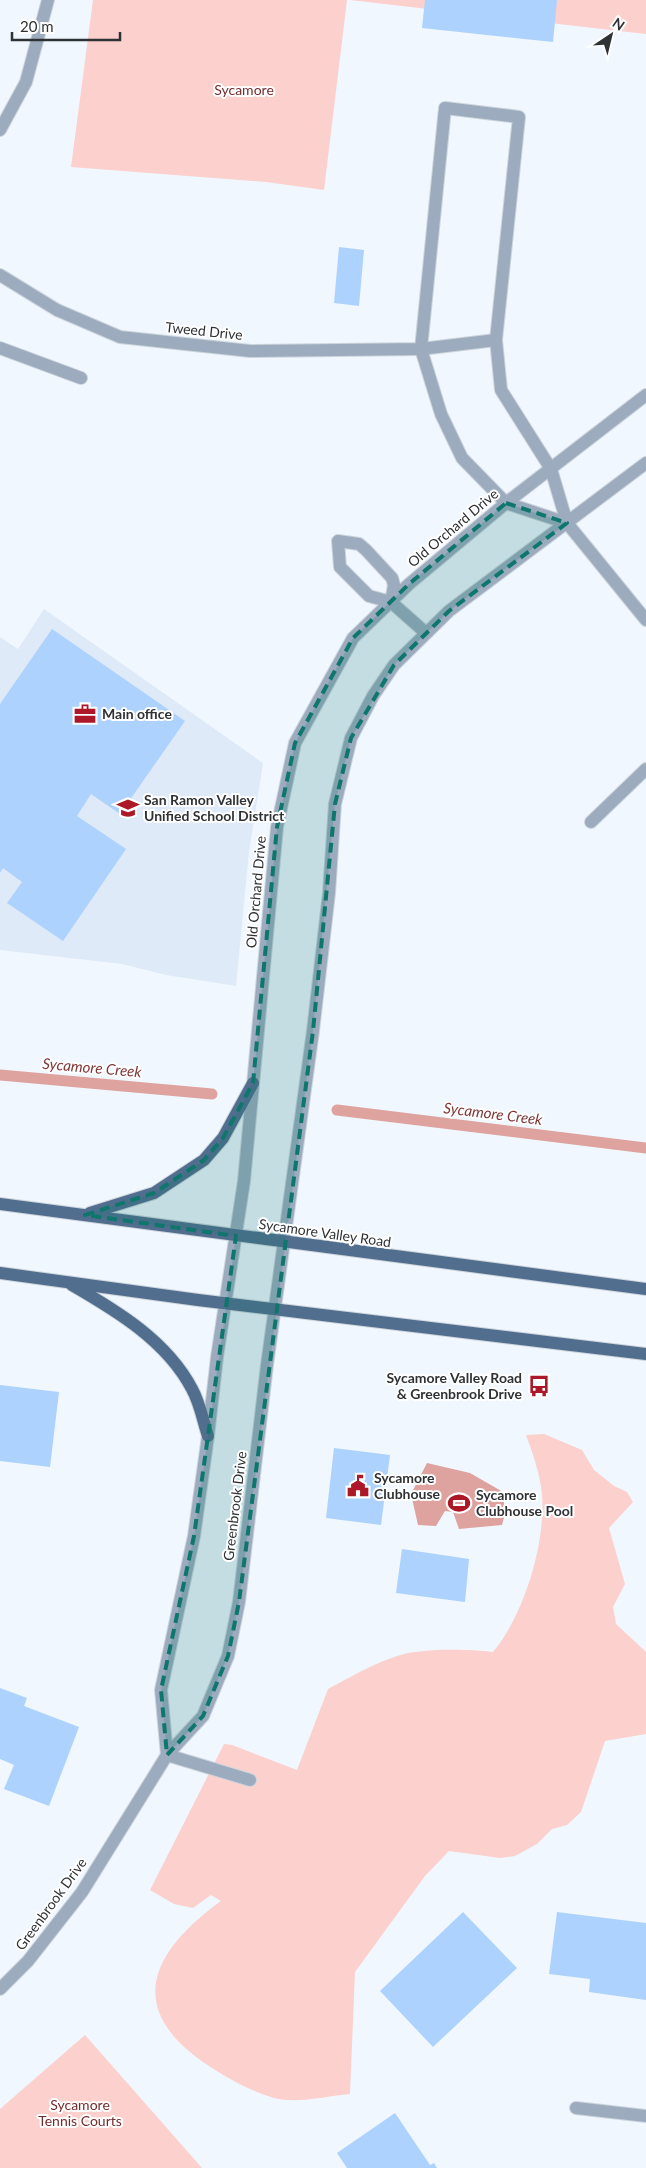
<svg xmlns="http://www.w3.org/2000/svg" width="646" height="2168" viewBox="0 0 646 2168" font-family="Lato,sans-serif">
  <rect width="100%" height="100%" fill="#f0f7ff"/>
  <path fill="#deeaf8" d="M44,609L263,763L249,852L236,986L166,975L122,964L0,950V637L18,649Z"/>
  <g fill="#fcd0cd">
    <path d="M93,0H347L324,190L266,182L71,167Z"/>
    <path d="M350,0H646V34Z"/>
    <path d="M544,1434L582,1450L594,1470L614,1486L627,1492L633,1502L609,1528L625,1584L613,1607L616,1624L646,1652V1734L605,1741L581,1812L567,1825L552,1829L537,1844L515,1856L500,1858L449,1851L425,1876L355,1972L350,2094C327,2096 297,2104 274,2098C250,2091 227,2078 206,2064C123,2008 152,1951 221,1901L211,1895L193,1908L174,1904L150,1890L224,1744L232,1745L297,1770L328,1689C350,1677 373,1664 397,1656C421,1648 468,1649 493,1652C524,1615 546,1543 542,1494C540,1474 533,1454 526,1435Z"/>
    <path d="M85,2035L202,2168H0V2109Z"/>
  </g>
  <path fill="#dea39f" d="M427,1463L470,1473L503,1492L505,1514L502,1525L459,1529L453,1512L445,1511L436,1526L418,1525L411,1494Z"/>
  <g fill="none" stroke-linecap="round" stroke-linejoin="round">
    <g stroke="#dea39f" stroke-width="11">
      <path d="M0,1075L212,1094"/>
      <path d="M337,1110L646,1148"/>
    </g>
  </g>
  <g fill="#add2fd">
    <path d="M425,0H557L553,42L422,28Z"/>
    <path d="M339,247L364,250L359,306L334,303Z"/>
    <path d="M52,629L185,721L120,814L91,794L77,816L126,849L63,941L7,903L22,882L3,868L0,873V704Z"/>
    <path d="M0,1385L59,1392L50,1467L0,1461Z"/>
    <path d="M334,1448L390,1455L381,1525L326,1518Z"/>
    <path d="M402,1549L469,1559L465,1602L396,1593Z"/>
    <path d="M0,1688L27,1698L24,1706L79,1727L49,1806L4,1789L14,1765L0,1759Z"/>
    <path d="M463,1912L517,1968L433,2047L380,1991Z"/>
    <path d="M557,1912L646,1923V2000L589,1992L590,1979L549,1974Z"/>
    <path d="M395,2113L430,2165L434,2163L437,2168H347L337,2153Z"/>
  </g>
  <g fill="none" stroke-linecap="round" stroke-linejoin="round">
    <g stroke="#cdd4db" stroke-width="14">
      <g id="minor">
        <path d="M0,130L26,82L48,0"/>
        <path d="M0,275L57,310L120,337L250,351L421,349L496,340"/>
        <path d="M0,348L81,378"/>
        <path d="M567,523L506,503L462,458L441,414L421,349L445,108L519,117L496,340L501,390L551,469L567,523L646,620"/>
        <path d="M391,602L394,585L392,578L366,550L359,544L338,541L340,567L369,596L391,602L426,633"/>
        <path d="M591,822L646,769"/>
        <path d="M167,1755L161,1690L194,1536L208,1436L217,1357L244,1181L277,827L295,743L353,638L409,584L506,503L646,395"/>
        <path d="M167,1755L250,1780"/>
        <path d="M0,1989L28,1961L82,1892L167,1755L203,1716L228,1656L239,1602L267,1365L313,1031L329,893L335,804L351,738L373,696L394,665L449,611L646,463"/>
        <path d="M576,2108L646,2116"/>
      </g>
    </g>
    <g stroke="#cdd4db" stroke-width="14">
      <g id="major">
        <path d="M0,1204L646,1289"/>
        <path d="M90,1213L154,1193L204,1160L223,1138L253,1083"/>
        <path d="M0,1273L198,1300L646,1354"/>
        <path d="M72,1285C117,1311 167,1341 192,1389C200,1403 203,1421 208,1436"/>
      </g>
    </g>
    <use href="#minor" stroke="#9cacbe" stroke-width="12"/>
    <use href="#major" stroke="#516e8e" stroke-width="12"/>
  </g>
  <path fill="#0f766e" fill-opacity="0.2" stroke="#0f766e" stroke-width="4" stroke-dasharray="10 6" stroke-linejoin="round" d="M506,503L567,523L449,611L394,665L351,738L335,804L313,1031L239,1602L228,1656L203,1716L167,1755L161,1690L194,1536L236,1236L85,1215L154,1193L204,1160L223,1138L253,1083L277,827L295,743L353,638L409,584Z"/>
  <defs>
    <g id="office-bare" transform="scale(1.725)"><path d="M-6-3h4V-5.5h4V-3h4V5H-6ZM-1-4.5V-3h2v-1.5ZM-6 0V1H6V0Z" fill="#ac1828" stroke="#fff" stroke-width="2.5" paint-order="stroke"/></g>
    <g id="school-bare" transform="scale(1.725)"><path d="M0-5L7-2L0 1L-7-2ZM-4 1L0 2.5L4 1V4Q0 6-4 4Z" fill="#ac1828" stroke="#fff" stroke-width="2.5" paint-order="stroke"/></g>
    <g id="bus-bare" transform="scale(1.725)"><path d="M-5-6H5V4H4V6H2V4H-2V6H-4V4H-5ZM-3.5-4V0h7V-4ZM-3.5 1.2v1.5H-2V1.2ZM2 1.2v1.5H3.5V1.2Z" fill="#ac1828" stroke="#fff" stroke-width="2.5" paint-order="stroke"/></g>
    <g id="civic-bare" transform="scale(1.725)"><path d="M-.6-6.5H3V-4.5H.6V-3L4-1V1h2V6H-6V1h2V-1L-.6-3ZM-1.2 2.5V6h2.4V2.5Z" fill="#ac1828" stroke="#fff" stroke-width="2.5" paint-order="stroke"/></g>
    <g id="stadium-bare" transform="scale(1.725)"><path d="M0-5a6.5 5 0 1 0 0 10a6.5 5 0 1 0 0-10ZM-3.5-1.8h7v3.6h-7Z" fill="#ac1828" stroke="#fff" stroke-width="2.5" paint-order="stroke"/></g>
  </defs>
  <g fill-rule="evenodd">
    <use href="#office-bare" x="85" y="714"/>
    <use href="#school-bare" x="128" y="808"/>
    <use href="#bus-bare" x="539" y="1386"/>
    <use href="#civic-bare" x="358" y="1486"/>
    <use href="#stadium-bare" x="459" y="1503"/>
  </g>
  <g text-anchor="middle" stroke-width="4" stroke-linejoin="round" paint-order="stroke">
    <g font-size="14" fill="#732c2c" stroke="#fff">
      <text x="244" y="95">Sycamore</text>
      <text x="80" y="2110">Sycamore<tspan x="80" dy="16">Tennis Courts</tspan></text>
    </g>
    <g font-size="14" fill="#2f3235" stroke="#fff">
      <text transform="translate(204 331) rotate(6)" y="5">Tweed Drive</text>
      <text transform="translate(453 528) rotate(-40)" y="5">Old Orchard Drive</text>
      <text transform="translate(256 892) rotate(-85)" y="5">Old Orchard Drive</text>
      <text transform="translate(325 1233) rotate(8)" y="5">Sycamore Valley Road</text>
      <text transform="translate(235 1506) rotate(-83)" y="5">Greenbrook Drive</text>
      <text transform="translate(51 1904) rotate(-54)" y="5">Greenbrook Drive</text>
    </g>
    <g font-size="14" font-weight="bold" fill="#2f3235" stroke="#fff" text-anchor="start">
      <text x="102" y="719">Main office</text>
      <text x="144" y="805">San Ramon Valley<tspan x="144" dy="16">Unified School District</tspan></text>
      <text x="522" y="1383" text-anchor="end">Sycamore Valley Road<tspan x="522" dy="16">&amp; Greenbrook Drive</tspan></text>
      <text x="374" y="1483">Sycamore<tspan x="374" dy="16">Clubhouse</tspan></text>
      <text x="476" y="1500">Sycamore<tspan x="476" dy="16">Clubhouse Pool</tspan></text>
    </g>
    <g font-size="15" font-style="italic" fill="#803736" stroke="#fff">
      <text transform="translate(92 1068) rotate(5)" y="5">Sycamore Creek</text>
      <text transform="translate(493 1114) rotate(7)" y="5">Sycamore Creek</text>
    </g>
  </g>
  <g transform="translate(611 35) rotate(35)" stroke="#ffffff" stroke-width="4" paint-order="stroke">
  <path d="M0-4L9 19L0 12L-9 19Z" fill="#2f3235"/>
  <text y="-8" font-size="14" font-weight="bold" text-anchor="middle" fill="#2f3235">N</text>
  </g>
  <path d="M12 32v8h108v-8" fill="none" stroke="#2f3235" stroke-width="2.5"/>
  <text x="20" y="32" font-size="15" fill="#2f3235" stroke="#ffffff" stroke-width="4" paint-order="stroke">20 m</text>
</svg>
